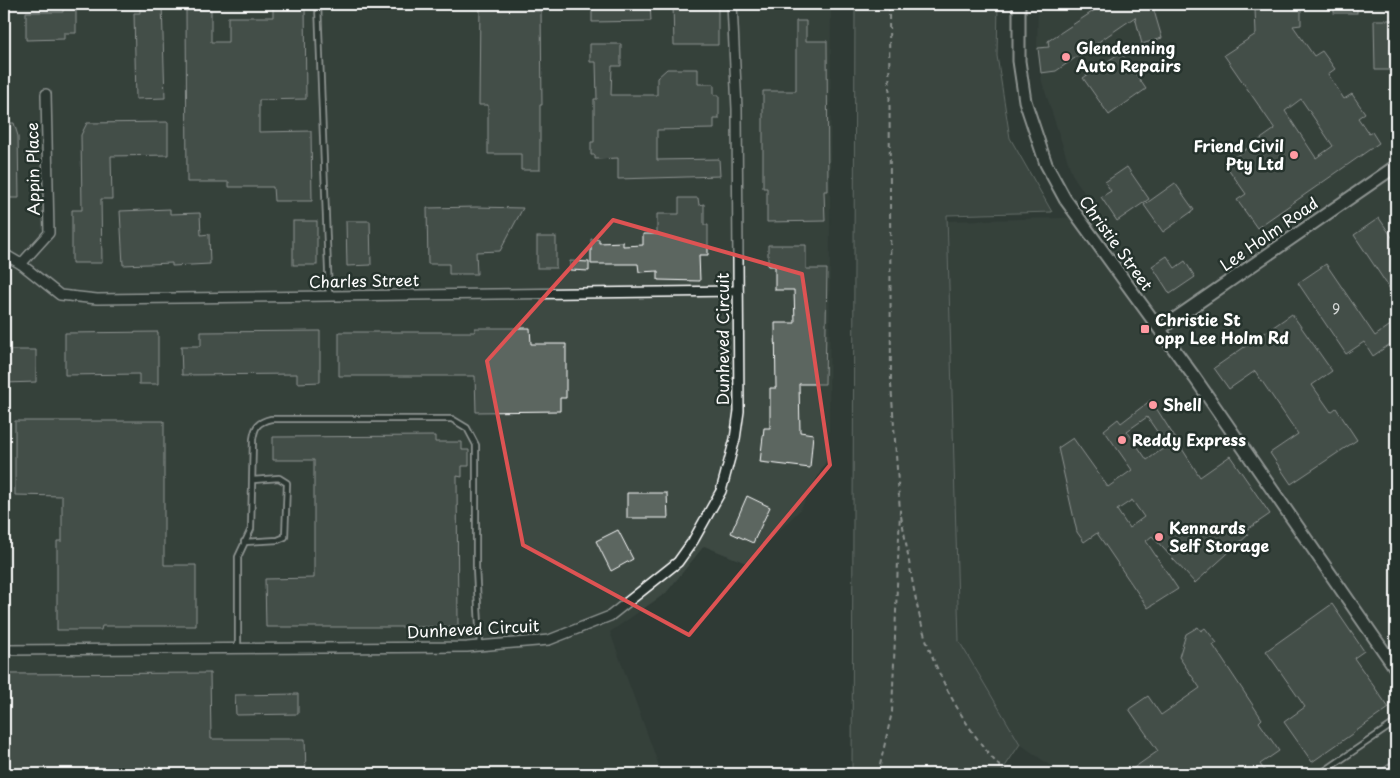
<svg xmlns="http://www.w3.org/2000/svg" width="1400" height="778" viewBox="0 0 1400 778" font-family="'Playpen Sans',sans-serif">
  <rect width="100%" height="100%" fill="#2f3b35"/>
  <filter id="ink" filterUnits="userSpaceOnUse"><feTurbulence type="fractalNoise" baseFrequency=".02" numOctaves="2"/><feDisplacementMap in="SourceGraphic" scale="10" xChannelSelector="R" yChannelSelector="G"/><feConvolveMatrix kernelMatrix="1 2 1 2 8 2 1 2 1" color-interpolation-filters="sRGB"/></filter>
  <g filter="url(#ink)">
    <g fill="#3c4842">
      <path d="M4,4H831L829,456L800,510L746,563L704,546L666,593L610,632L662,774H4Z"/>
      <path d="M1038,4H1396V774H1062L1020,744L959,641L947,221L1100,217L1072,174L1042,82L1037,45Z"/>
    </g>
    <path fill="#4a544f" stroke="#a4aaa7" d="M855,4H998L997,56L1010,138L1052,212L947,215L959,641L1020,744L1000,774H852Z"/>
    <g fill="#5b6661" stroke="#fff" fill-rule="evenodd">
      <path d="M63,4H76V33H64V39L26,40V12H63Z"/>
      <path d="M140,4H162L165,98L136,99L134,13H140Z"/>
      <path d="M273,4H305L306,99L259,100V132L311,131L312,201H274L273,187H229V182H187L186,10H211V42H228V17H273Z"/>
      <path d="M480,4H534V11H541L542,105H540V170H521V154H488V105H479Z"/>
      <path d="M592,4H650L651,21L592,22Z"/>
      <path d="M673,4H718V45H674Z"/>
      <path d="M1104,4H1152L1162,38L1142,44L1135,17L1056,71L1041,73L1038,48L1049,47L1048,41Z"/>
      <path d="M1259,4H1301V25L1293,26L1314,56L1322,51L1335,69L1328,74L1344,99L1352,94L1365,113L1358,118L1369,134L1372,132L1379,143L1257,228L1237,200L1246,194L1225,164L1275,129L1224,55L1256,34L1255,9H1259ZM1301,99L1333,146L1316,158L1285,111Z"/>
      <rect x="1334" y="4" width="23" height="9"/>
      <path d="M1374,20H1396V70H1375Z"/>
      <path d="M796,21H806V41H827L828,191H824L825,221L767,222V188H763V91H796Z"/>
      <path d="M590,44H621V66H612L611,95H657V78L667,69H698V84H714V95H719V119H714V129L657,130V160L719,159L720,176L618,179V158L595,159V155H591V142H594V99H597L596,62H590Z"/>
      <path d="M1121,52L1146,89L1109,115L1083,78Z"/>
      <path d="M168,122V155L111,156L112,199H101L102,263H72V210H82L81,135L87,123Z"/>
      <path d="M4,123H14L18,136L19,198H4Z"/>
      <path d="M1127,167L1149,199L1117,221L1101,197L1111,191L1105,182Z"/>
      <path d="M1175,183L1194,210L1163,232L1144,205Z"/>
      <path d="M679,198H698L699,205L704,204V225H708V255H699L700,281L658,280V271L639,272L638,264H591V239H599V243L623,242V246L643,245V234H657V214H679Z"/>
      <path d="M476,207L523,208L500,251L476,252L477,274H449V264H428L427,208Z"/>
      <path d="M170,209V214L200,213L201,235L209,234L210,264L172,266V263L123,265L120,211Z"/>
      <path d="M1379,218L1396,243V298L1354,235Z"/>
      <rect x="293" y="221" width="24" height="44"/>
      <path d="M346,221H370L371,265L347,266Z"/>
      <rect x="537" y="237" width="19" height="31"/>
      <path d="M768,245H806V269H827L825,384H799L800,432L813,434L810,468L760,462L764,428H770V388H776L775,323H795L794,290H775V266H768Z"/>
      <path d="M1167,256L1175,268L1185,261L1195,277L1170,294L1152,266Z"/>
      <path d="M570,261L589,262V271L570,270Z"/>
      <path d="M1326,264L1375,336L1396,321V340L1373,356L1364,342L1346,354L1298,283Z"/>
      <path d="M1292,314L1332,371L1312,385L1331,412L1336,408L1357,440L1291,484L1270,453L1298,434L1255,371L1229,389L1214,368Z"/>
      <path d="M475,328H530L531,344H566V398H560V411L476,412L475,376H339V332H475Z"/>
      <path d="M320,331V382L297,383V374L182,375L181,346H201V332Z"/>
      <path d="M158,332V384H139V374L65,375V333Z"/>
      <path d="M4,350H36V382L4,383Z"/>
      <path d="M1151,400L1200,477L1230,456L1270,514L1245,531L1248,535L1195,583L1152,536L1146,541L1178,589L1148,608L1097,533L1084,542L1077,532L1058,448L1073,438L1108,487L1132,470L1104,430L1118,419L1121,423ZM1147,417L1167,446L1147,460L1127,431ZM1132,500L1144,517L1129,528L1117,510Z"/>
      <path d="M15,421H164V565H196V626H102L101,630H57V541H62V496L15,495Z"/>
      <path d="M435,436V442H462V450H469V466H462V477L457,476L458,627H266L265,579L314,578V460H273V437Z"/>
      <path d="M627,493H667L668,518H627Z"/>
      <path d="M747,496L770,507L753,543L731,533Z"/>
      <path d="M618,530L633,559L611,571L596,541Z"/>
      <path d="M1332,604L1364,651L1354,658L1389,708L1312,762L1284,722L1305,707L1266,651Z"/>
      <path d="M1198,627L1201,631L1205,628L1217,643L1213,645L1262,719L1259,722L1279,751L1260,764L1267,774H1125L1158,751L1129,709L1148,696L1161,715L1200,688L1179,657L1186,634Z"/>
      <path d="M210,673L211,739H305L306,774H4V674Z"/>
      <path d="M298,694V714L236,715L235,695Z"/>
      <path d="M1396,759V774H1375Z"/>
    </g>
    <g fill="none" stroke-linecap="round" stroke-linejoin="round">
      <g stroke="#fff" stroke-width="8">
        <g id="lane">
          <path d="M318,4L329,296"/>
          <path d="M244,542L278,540L285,537L287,483L279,478L253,480"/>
          <path d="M238,649V557L251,529L253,439C255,426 258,422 271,419H452L467,428L476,445V567L480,646"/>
          <path d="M1320,774L1396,722"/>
        </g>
      </g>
      <g stroke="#fff" stroke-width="12">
        <g id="street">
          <path d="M4,254L21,264L60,295L97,299L738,291"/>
          <path d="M21,264L49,233L46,94"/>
          <path d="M4,650L467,647L549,640L610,616L678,562L693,541L721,491L735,439L739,411L737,109L732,4"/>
        </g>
      </g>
      <g stroke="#fff" stroke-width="15">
        <g id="secondary">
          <path d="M1019,4V61L1025,101L1046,164L1065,199L1195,378L1396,669"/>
          <path d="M1160,329L1396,166"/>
        </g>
      </g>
      <g stroke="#fff" stroke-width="2" stroke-dasharray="5 4" stroke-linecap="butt">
        <path d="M901,516C908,551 912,587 921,622C934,674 969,736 1007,774"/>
        <path d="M878,774L892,712L900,511L891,384L889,4"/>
      </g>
      <use href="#lane" stroke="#26332d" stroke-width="4.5"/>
      <use href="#street" stroke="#26332d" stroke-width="9"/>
      <use href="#secondary" stroke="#26332d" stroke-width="11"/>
    </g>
  </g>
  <path d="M0 0H1400V778H0ZM613,220L802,274L830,465L689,635L523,545L487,361Z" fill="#2f3b35" fill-opacity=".55" fill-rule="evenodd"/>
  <path fill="none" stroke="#de5353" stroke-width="4" stroke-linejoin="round" d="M613,220L802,274L830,465L689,635L523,545L487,361Z"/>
  <g fill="#ff9aa2" stroke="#26332d" stroke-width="2">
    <circle cx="1066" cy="57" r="5"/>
    <circle cx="1294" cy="155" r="5"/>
    <rect x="1140" y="324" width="10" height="10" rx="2.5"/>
    <circle cx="1153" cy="405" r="5"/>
    <circle cx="1122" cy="440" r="5"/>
    <circle cx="1159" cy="537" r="5"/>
  </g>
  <g text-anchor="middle" stroke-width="5" stroke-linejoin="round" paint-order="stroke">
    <g font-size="14" fill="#d6d9d8">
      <text x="1336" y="314">9</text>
    </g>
    <g font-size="16" font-weight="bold" fill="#fff" stroke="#26332d" text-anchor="start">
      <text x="1076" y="54">Glendenning<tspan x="1076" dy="18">Auto Repairs</tspan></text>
      <text x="1284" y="152" text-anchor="end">Friend Civil<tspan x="1284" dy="18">Pty Ltd</tspan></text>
      <text x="1155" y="326">Christie St<tspan x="1155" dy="18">opp Lee Holm Rd</tspan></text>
      <text x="1163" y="411">Shell</text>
      <text x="1132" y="446">Reddy Express</text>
      <text x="1169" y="534">Kennards<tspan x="1169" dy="18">Self Storage</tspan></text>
    </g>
    <g font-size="16" fill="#fff" stroke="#26332d">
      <text transform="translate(33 169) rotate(-91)" y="6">Appin Place</text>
      <text transform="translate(1269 234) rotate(-35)" y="6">Lee Holm Road</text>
      <text transform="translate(1116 243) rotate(54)" y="6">Christie Street</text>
      <text transform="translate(364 281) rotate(-1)" y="6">Charles Street</text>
      <text transform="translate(723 339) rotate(-90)" y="6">Dunheved Circuit</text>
      <text transform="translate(473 629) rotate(-3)" y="6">Dunheved Circuit</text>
    </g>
  </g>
  <rect width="1400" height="778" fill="none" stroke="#26332d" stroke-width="20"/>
  <rect x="10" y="10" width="1380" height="758" fill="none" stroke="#fff" stroke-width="2" filter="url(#ink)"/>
</svg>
